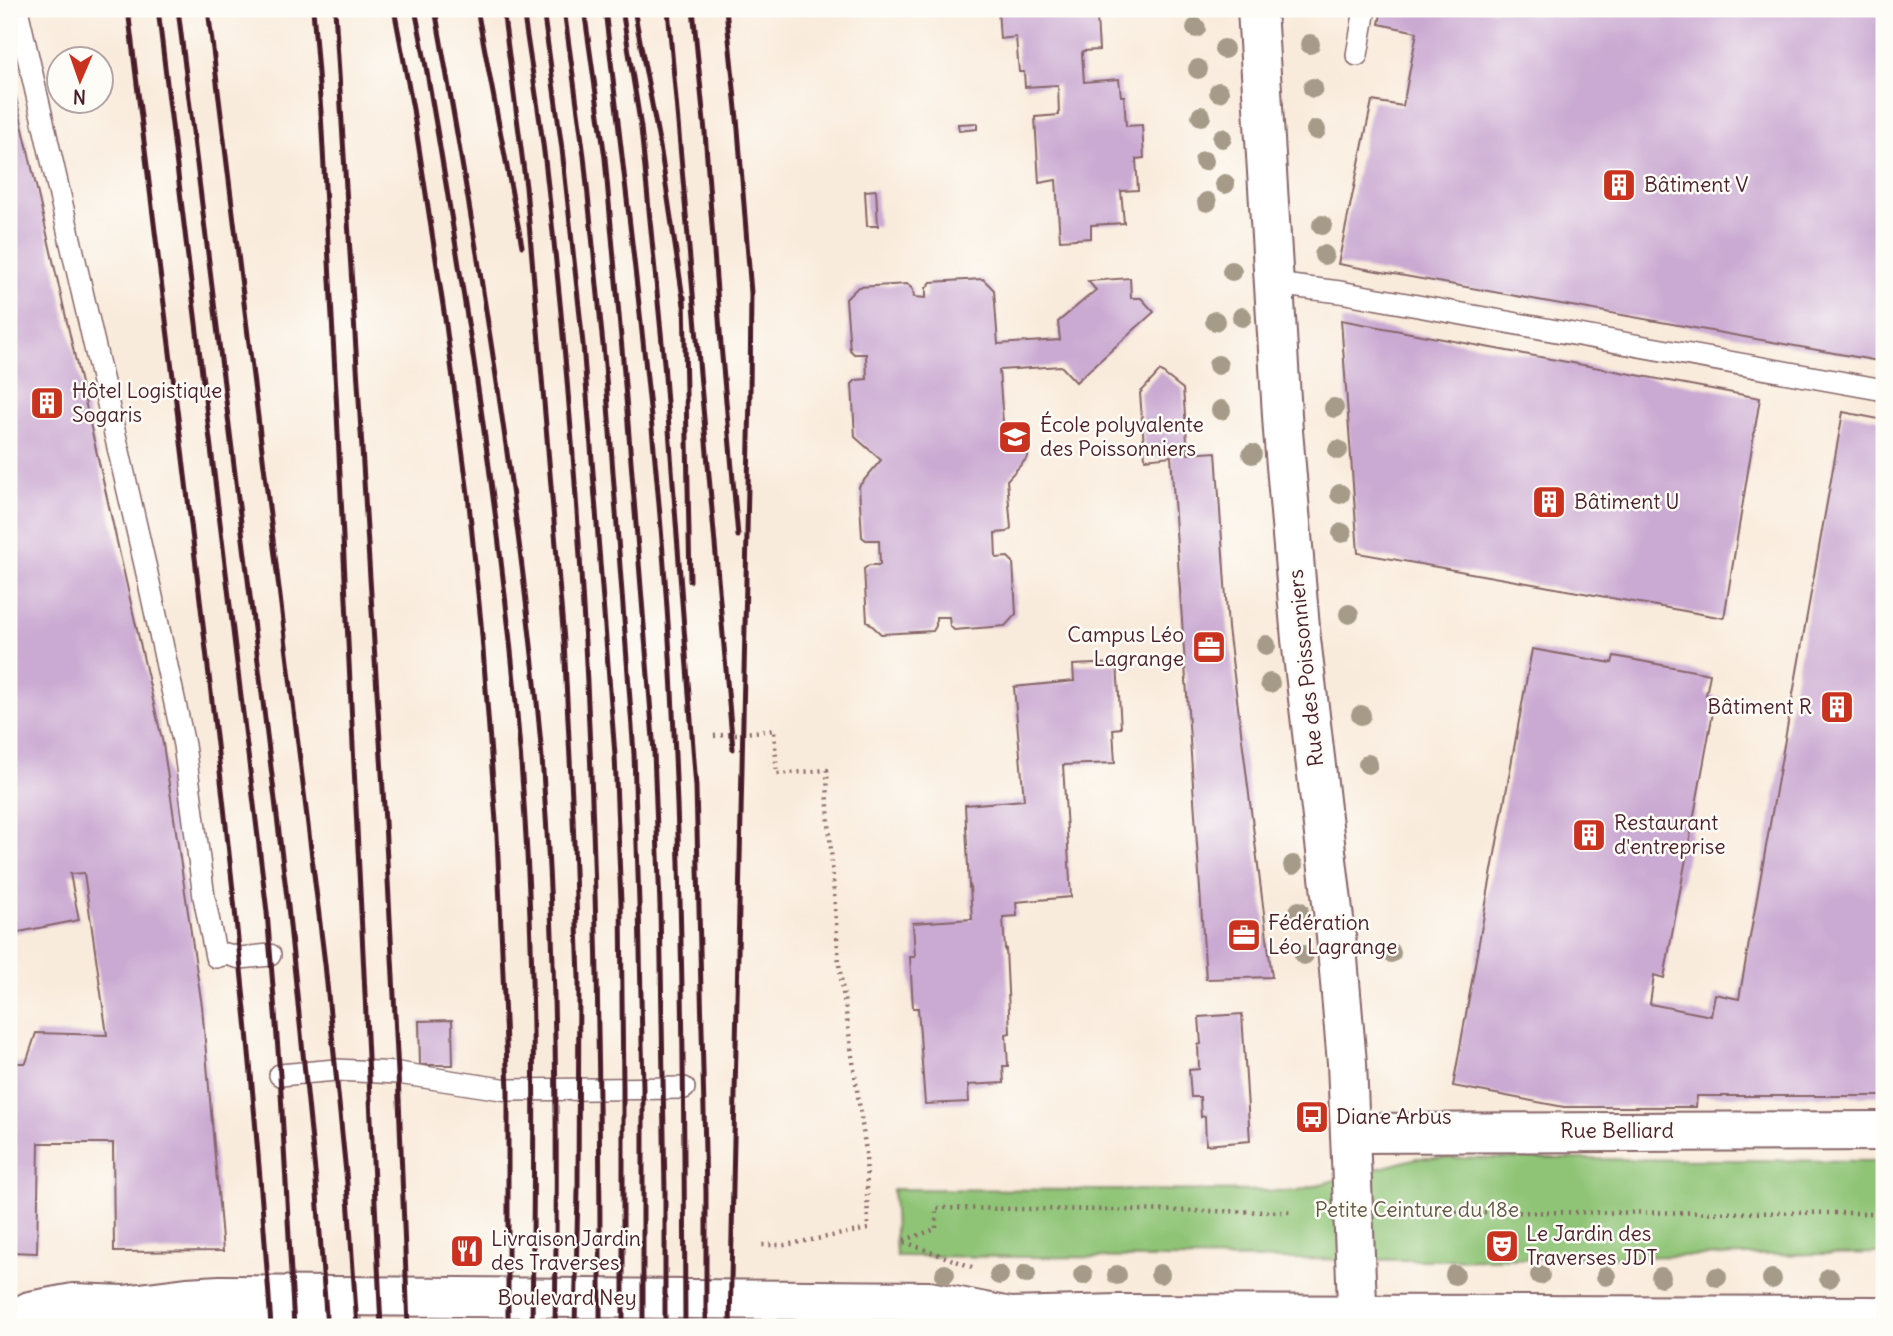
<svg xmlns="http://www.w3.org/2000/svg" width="1893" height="1336" viewBox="0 0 1893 1336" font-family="Delius,sans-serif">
  <rect width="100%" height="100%" fill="#fdfcf7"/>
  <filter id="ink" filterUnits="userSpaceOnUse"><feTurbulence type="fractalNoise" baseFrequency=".0143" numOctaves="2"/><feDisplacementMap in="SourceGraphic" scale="14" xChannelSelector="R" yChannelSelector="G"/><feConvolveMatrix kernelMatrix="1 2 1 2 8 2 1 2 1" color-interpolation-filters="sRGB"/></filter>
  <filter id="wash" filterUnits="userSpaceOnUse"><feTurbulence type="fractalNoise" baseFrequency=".00686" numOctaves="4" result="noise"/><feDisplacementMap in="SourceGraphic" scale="28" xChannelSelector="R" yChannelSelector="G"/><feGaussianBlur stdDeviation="1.57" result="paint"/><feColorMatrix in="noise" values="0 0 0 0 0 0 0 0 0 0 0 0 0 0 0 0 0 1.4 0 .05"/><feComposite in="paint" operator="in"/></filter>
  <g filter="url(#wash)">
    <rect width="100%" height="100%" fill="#f9ebdb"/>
    <path fill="#8fc476" stroke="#6c7250" stroke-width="2" d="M1417,1158L1884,1161V1253L1421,1260L896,1256L893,1189L1295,1191Z"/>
    <g id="blocks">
      <g fill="#caa9d2">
        <path d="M998,9H1106L1107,17L1097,18L1099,50L1083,51L1082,53L1084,82L1119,79L1121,96H1124L1126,126L1142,125L1144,158L1136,159L1138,190L1121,191L1124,223L1091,225V238L1060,240L1056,180L1039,183L1035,117L1059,115L1058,85L1025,87L1024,72H1019L1016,37L1000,39Z"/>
        <path d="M1382,9H1884V362L1338,264L1372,101L1403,106L1417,32L1379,24Z"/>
        <path d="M9,67L163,744L202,1006L223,1251L114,1252L113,1143H39L37,1253L9,1252V1063H26L36,1033L107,1035L84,873L70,874L79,920L9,934Z"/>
        <path d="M977,123V129L959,131L958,124Z"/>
        <path d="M876,190L878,226H867L865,191Z"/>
        <path d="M1130,278L1131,298H1141L1154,312L1076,382L1061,366L999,370L1003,422L1028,443V457L1007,480L1011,528L1007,532L995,533L996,558L1008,557L1013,562L1016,614L1005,626L954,630L950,626L949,617H936V626L933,631L881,634L867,621L864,569L869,565H880L879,540H866L862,537L859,486L881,460L855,437L852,384L856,380L867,379L866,354H854L850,350L846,299L858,287L908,284L913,290L914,297L926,298V288L931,282L983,279L994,290L998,344L1060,340L1058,322L1096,290L1088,281Z"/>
        <path d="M1341,320L1760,398L1724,618L1358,553Z"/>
        <path d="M1160,371L1183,389L1188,454L1216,452L1228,628L1272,977L1206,979L1171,456L1145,459L1140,393Z"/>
        <path d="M1843,412L1884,420V1096H1697L1696,1107H1564L1453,1086L1532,649L1612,663L1614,656L1710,674L1706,695L1716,696L1664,978L1654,975L1650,1004L1711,1016L1715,994L1739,999Z"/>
        <path d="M1117,663L1121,728L1113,729L1115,763L1063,765L1071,897L1016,902L1017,916L1003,917L1005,950L1006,949L1010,1033L1006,1034L1008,1066H1003L1004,1083L968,1085L969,1102L925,1104L918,1008H913L910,957H915L913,923L972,919L970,886L969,887L965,805L1024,800L1014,687L1074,681L1073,665Z"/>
        <path d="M1242,1014L1250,1141L1206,1145L1205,1116L1201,1117L1200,1097H1191L1189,1070L1199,1069L1198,1045L1201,1044L1199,1017Z"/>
        <path d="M452,1020L453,1065H420L419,1021Z"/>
        <path d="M1304,1107L1317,1110L1318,1128L1305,1126Z"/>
      </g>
    </g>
  </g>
  <g filter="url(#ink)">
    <use href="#blocks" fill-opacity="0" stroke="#876669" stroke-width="2"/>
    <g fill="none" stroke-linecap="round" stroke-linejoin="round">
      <g stroke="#876669" stroke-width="24">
        <g id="service">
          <path d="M17,9L146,569L184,745L204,897L216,957L226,954L240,958L270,955"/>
          <path d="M1357,55L1365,9"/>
          <path d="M1274,284L1340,292L1884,390"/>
          <path d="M280,1075L336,1070L398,1073L508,1090L684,1088"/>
        </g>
      </g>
      <g stroke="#876669" stroke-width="42">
        <path id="minor" d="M1351,1133L1884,1131"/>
      </g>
      <g stroke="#876669" stroke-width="42">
        <path id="tertiary" d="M1257,9L1283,431L1301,639L1336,936L1347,1063L1358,1327"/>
      </g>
      <g stroke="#876669" stroke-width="42">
        <g id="primary">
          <path d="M154,1312L221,1326L343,1327"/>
          <path d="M9,1322L30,1311L74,1303L124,1305L187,1297L220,1295L929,1301L1010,1317"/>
          <path d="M984,1322L1010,1317L1118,1314L1884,1316"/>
        </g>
      </g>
      <g stroke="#876669" stroke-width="4.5" stroke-dasharray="2 5" stroke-linecap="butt">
        <path d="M714,736L774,730L777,774L827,770L828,809L839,964L866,1152L868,1229L785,1245H761"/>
        <path d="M1421,1212L1884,1213"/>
        <path d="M972,1267L902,1241L936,1229V1208L1291,1212"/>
      </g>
      <use href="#service" stroke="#fff" stroke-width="21"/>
      <use href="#minor" stroke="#fff" stroke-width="38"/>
      <use href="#tertiary" stroke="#fff" stroke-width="38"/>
      <use href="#primary" stroke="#fff" stroke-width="38"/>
      <g stroke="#4a1f2b" stroke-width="5">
        <path d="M128,9C180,448 242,886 271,1327"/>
        <path d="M158,9L267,912L280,1075L294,1327"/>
        <path d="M178,9L288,906L316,1181L327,1327"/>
        <path d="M208,9L325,964L347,1183L357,1327"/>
        <path d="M313,9L321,112L336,392L381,1327"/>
        <path d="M335,9L385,822L398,1073L408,1327"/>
        <path d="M394,9L413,109L446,325L468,494L481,623L497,835L508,1090V1327"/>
        <path d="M415,9C434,103 448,197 463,291C493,478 517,666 527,854C536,1012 534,1169 532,1327"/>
        <path d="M435,9C469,197 500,385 523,575C531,646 540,717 544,787C557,967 558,1147 555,1327"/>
        <path d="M477,9L522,246"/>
        <path d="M503,9L526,187L564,641L573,818L579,978L578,1190L575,1327"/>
        <path d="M523,9C530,59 539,109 545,160C590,548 601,937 600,1327"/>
        <path d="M543,9L562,149L583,344L615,755L621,903L623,1088V1327"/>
        <path d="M564,9L584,156L605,365L634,754L639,904L643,1088V1327"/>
        <path d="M584,9L605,158L623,360L654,752L660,906L665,1192V1327"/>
        <path d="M605,9C628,213 655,418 668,623C683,858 684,1093 685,1327"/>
        <path d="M622,9L641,128L664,363L696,787L706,1192V1327"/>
        <path d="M634,9L661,152L684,305"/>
        <path d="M668,9L733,749"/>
        <path d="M693,9L705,132L721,345L738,536"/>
        <path d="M726,9L738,129L751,293L750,393L730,1327"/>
        <path d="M684,297L690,581"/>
      </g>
    </g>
    <g fill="#a69b88">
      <circle cx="1196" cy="28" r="10"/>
      <circle cx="1310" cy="44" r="10"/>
      <circle cx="1224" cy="49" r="10"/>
      <circle cx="1198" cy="69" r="10"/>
      <circle cx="1313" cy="88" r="10"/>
      <circle cx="1219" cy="92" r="10"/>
      <circle cx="1201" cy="116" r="10"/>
      <circle cx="1316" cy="130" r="10"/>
      <circle cx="1222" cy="138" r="10"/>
      <circle cx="1204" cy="161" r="10"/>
      <circle cx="1225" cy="184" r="10"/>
      <circle cx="1207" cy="202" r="10"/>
      <circle cx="1322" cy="225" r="10"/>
      <circle cx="1324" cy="255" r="10"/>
      <circle cx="1232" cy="271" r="10"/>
      <circle cx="1242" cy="317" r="10"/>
      <circle cx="1215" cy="321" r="10"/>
      <circle cx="1218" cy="365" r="10"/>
      <circle cx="1334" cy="408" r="10"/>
      <circle cx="1221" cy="410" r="10"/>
      <circle cx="1338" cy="450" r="10"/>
      <circle cx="1252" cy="454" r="10"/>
      <circle cx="1340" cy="494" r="10"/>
      <circle cx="1342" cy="533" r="10"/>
      <circle cx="1349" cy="614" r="10"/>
      <circle cx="1266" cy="645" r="10"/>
      <circle cx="1270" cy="683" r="10"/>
      <circle cx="1361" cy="715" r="10"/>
      <circle cx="1368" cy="764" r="10"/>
      <circle cx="1293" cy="865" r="10"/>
      <circle cx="1299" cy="911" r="10"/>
      <circle cx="1391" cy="953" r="10"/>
      <circle cx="1304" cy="955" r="10"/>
      <circle cx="945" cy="1274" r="10"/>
      <circle cx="1026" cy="1274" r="10"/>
      <circle cx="1160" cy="1274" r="10"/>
      <circle cx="999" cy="1275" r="10"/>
      <circle cx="1083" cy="1275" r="10"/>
      <circle cx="1117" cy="1275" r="10"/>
      <circle cx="1455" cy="1275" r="10"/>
      <circle cx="1540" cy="1275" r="10"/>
      <circle cx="1606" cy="1276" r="10"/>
      <circle cx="1661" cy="1277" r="10"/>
      <circle cx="1717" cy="1277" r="10"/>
      <circle cx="1829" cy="1278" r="10"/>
      <circle cx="1772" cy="1279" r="10"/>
    </g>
  </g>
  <defs>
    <g id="building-square" transform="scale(1.75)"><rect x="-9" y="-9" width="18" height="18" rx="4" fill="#c8321e" stroke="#fdfcf7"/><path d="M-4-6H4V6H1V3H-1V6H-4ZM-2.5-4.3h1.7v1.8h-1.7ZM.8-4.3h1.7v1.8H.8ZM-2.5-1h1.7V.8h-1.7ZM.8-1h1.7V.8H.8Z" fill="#fff"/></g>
    <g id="school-square" transform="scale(1.75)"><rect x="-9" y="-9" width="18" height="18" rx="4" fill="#c8321e" stroke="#fdfcf7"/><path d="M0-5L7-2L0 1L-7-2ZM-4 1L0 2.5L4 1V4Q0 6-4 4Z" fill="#fff"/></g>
    <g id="office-square" transform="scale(1.75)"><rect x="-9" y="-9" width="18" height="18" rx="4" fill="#c8321e" stroke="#fdfcf7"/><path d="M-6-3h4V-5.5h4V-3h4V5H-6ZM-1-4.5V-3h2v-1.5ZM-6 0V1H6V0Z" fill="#fff"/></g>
    <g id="bus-square" transform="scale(1.75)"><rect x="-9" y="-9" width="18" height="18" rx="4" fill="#c8321e" stroke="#fdfcf7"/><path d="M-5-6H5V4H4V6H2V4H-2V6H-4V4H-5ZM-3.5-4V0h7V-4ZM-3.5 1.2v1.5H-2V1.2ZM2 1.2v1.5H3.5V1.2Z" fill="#fff"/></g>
    <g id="theatre-square" transform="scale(1.75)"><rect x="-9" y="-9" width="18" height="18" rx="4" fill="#c8321e" stroke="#fdfcf7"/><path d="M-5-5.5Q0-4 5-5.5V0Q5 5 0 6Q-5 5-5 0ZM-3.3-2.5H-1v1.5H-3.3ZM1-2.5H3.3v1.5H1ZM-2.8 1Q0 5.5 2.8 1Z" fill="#fff"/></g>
    <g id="restaurant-square" transform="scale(1.75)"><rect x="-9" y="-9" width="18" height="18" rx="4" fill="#c8321e" stroke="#fdfcf7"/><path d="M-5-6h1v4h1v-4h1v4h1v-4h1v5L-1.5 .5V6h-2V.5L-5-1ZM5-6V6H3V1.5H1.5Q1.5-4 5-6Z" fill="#fff"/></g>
  </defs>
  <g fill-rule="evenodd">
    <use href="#building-square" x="1619" y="185"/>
    <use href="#building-square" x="47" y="403"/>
    <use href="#school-square" x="1015" y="437"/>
    <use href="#building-square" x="1549" y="502"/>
    <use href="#office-square" x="1209" y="647"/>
    <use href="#building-square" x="1837" y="707"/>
    <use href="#building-square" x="1589" y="835"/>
    <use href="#office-square" x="1244" y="935"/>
    <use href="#bus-square" x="1312" y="1117"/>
    <use href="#theatre-square" x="1502" y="1246"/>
    <use href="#restaurant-square" x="467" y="1251"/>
  </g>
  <g text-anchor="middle" stroke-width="5" stroke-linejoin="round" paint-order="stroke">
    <g font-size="21" fill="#4a1f2b" stroke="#fdfcf7" text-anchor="start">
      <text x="1644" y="192">Bâtiment V</text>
      <text x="72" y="398">Hôtel Logistique<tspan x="72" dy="24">Sogaris</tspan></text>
      <text x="1040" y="432">École polyvalente<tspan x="1040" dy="24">des Poissonniers</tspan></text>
      <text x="1574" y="509">Bâtiment U</text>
      <text x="1184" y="642" text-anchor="end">Campus Léo<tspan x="1184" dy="24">Lagrange</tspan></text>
      <text x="1812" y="714" text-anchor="end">Bâtiment R</text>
      <text x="1614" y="830">Restaurant<tspan x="1614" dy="24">d'entreprise</tspan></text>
      <text x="1268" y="930">Fédération<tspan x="1268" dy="24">Léo Lagrange</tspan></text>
      <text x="1336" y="1124">Diane Arbus</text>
      <text x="1526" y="1241">Le Jardin des<tspan x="1526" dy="24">Traverses JDT</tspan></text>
      <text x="491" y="1246">Livraison Jardin<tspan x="491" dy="24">des Traverses</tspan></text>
    </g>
    <g font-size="21" fill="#4a1f2b" stroke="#fdfcf7">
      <text transform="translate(1306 668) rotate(-96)" y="7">Rue des Poissonniers</text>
      <text x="1617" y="1138">Rue Belliard</text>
      <text x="567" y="1305">Boulevard Ney</text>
    </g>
    <g font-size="21" fill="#625945" stroke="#fdfcf7">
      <text x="1417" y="1217">Petite Ceinture du 18e</text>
    </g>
  </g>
  <rect width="1893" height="1336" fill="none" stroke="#fdfcf7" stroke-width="35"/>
  <g transform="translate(80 80) rotate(182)"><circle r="33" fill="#fdfcf7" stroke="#b5a4a5" stroke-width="2"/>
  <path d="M0-5L12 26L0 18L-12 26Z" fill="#c8321e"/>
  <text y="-10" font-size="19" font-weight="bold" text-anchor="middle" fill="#4a1f2b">N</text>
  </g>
</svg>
